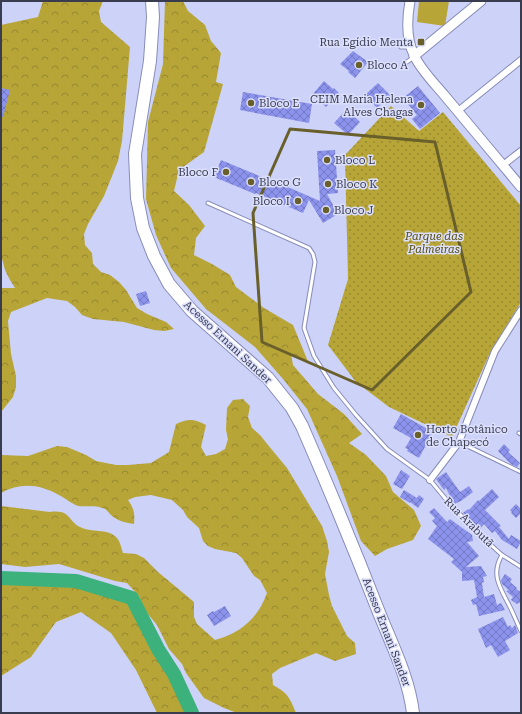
<svg xmlns="http://www.w3.org/2000/svg" width="522" height="714" viewBox="0 0 522 714" font-family="'Roboto Serif',serif">
  <defs>
    <pattern id="forest-crowns" width="20" height="18" patternUnits="userSpaceOnUse"><rect width="20" height="18" fill="#b8a537"/><path d="M2 6a3 3 0 1 1 6 0M12 15a3 3 0 1 1 6 0" fill="none" stroke="#978831"/></pattern>
    <pattern id="park-dots" width="8" height="8" patternUnits="userSpaceOnUse"><rect width="8" height="8" fill="#b8a537"/><path d="M2 2h.1M6 6h.1" fill="none" stroke="#978831" stroke-width="1.8" stroke-linecap="round"/></pattern>
    <pattern id="building-cross-hatch" width="8" height="8" patternUnits="userSpaceOnUse"><rect width="8" height="8" fill="#8c93ed"/><path d="M0 0l8 8M0 8l8-8" fill="none" stroke="#7379c2"/></pattern>
  </defs>
  <rect width="100%" height="100%" fill="#cdd2f8"/>
  <path fill="#b8a537" d="M419,1H449L445,26L417,22Z"/>
  <g fill="url(#forest-crowns)">
    <path d="M43,1H103L99,11L101,22L130,47L122,141L118,161L104,196L88,224L84,234L85,245L92,253L93,264L101,272L110,275L119,282L126,290L137,308L147,314L166,322L174,329L164,331L154,330L124,322L93,319L82,315L75,307L67,301L47,298L11,312L8,321L11,354L16,376V387L13,397L1,412V288H15L10,280L5,270L1,255V25L38,17Z"/>
    <path d="M165,1H183L188,11L205,25L211,41L221,53L216,82L223,84L204,152L179,170L174,191L189,205L205,226L196,238L194,255L212,264L230,275L236,287L264,308L293,325L309,364L291,354L293,365L318,394L344,414L362,434L349,443L366,455L386,476L393,492L414,510L421,526L413,540L387,549L375,556L361,541L337,476L307,409L283,379L255,347L206,309L171,268L156,235L146,199L147,161L148,122L163,64Z"/>
    <path d="M243,399L250,406L248,417L252,428L260,435L268,445L287,468L322,526L327,541L329,552L325,574L329,595L332,606L347,636L355,643L356,654L335,661L316,653L280,668L272,674L273,685C288,693 290,698 296,713H237L224,708L204,698L186,673L182,664L169,649L157,625L142,607L139,596L127,583L115,581L59,564L25,567L1,564V506L50,512C72,509 67,522 82,528C92,532 106,529 115,536C120,540 121,547 123,553L136,554L144,558L158,572L194,602V617L197,624L215,640C241,633 258,618 267,593L260,580L254,576L242,558L236,553L215,549L208,546L203,541L199,528L187,517L183,510L172,500L151,495L135,497L128,500C134,509 135,513 134,524C127,523 117,521 111,515C108,512 107,509 102,508C95,505 86,507 78,506C72,504 65,498 59,495C40,484 20,482 1,493V455L28,456L57,446L67,447L86,455L96,461L116,465H128L151,463L169,452L176,424C189,418 194,419 206,425L201,447L206,456L216,454L225,449L228,439L226,430L227,408L233,400Z"/>
    <path d="M1,578L76,581L132,598L158,649L174,674L192,713H157L136,670L111,633L81,612L56,622L31,657L1,676Z"/>
  </g>
  <path fill="url(#park-dots)" d="M391,106L419,131L443,112L521,206V302L489,355L452,437L389,407L356,382L328,345L348,279L345,155Z"/>
  <g fill="none" stroke-linecap="round" stroke-linejoin="round">
    <path stroke="#3db17b" stroke-width="14" d="M1,578L76,581L132,598L158,649L174,674L192,713"/>
  </g>
  <g fill="url(#building-cross-hatch)">
    <path d="M353,51L368,62L355,78L348,72L349,71L340,64Z"/>
    <path d="M324,81L333,89L334,88L339,93L326,107L312,95Z"/>
    <path d="M378,83L391,96L377,108L365,95Z"/>
    <path d="M418,86L440,113L420,129L412,119L417,115L403,98Z"/>
    <path d="M1,88L10,90L3,117L1,116Z"/>
    <path d="M243,92L312,104L309,123L240,110Z"/>
    <path d="M347,109L360,122L348,135L334,123Z"/>
    <path d="M335,150L338,193L327,194L338,214L323,223L309,200L303,213L256,193L255,194L214,177L221,160L269,180V179L320,201L317,151Z"/>
    <path d="M146,291L150,303L140,306L136,294Z"/>
    <path d="M401,414L433,432L419,458L407,451L408,449L405,448L411,438L393,428Z"/>
    <path d="M504,444L510,450L508,452L520,463L517,467L511,464L498,451Z"/>
    <path d="M401,470L410,476L402,489L393,484Z"/>
    <path d="M446,472L460,492L469,486L473,492L461,501L454,504L446,488L444,490L436,479Z"/>
    <path d="M492,489L499,497L485,510L501,526L499,527L509,539L511,535L521,541L517,549L502,540L495,531L492,533L484,524L479,530L463,513L468,509L469,510L478,500L479,501Z"/>
    <path d="M404,490L417,498L419,495L424,499L418,508L410,502V503L400,497Z"/>
    <path d="M516,504L521,509V513L516,518L511,513L512,512L510,510Z"/>
    <path d="M434,508L447,522L450,519L472,535L473,541L467,542L479,556L466,567L481,566L487,576L483,577L484,582L482,583L484,597L494,594L497,605L501,603L505,610L479,616L476,604L473,605L471,600L477,597L474,580L462,581V572L451,562L454,559L428,539L437,526L432,521L435,518L429,512Z"/>
    <path d="M505,574L512,579L510,582L517,588L516,589L521,592V602L517,604L511,600L513,597L506,591L509,590L502,584L501,580Z"/>
    <path d="M225,606L231,616L214,626L207,615L213,611L214,612Z"/>
    <path d="M503,617L508,627L510,625L512,628L515,625L518,633L505,641L510,650L498,657L491,645L486,648L478,629Z"/>
  </g>
  <g fill="none" stroke-linecap="round" stroke-linejoin="round">
    <g stroke="#878cb8" stroke-width="5">
      <g id="lane">
        <path d="M401,47H409"/>
        <path d="M404,64L414,57"/>
        <path d="M208,203L309,248L313,254L315,262L304,328L314,356L334,388L356,415L387,449L430,480L449,503L481,536L502,555L521,567"/>
        <path d="M519,433L521,434"/>
        <path d="M459,442L521,472"/>
        <path d="M502,555C490,575 501,589 510,607C514,615 517,623 521,631"/>
      </g>
    </g>
    <g stroke="#878cb8" stroke-width="8">
      <g id="street">
        <path d="M458,111L521,60"/>
        <path d="M503,165L521,151"/>
        <path d="M430,480L459,442L495,351L521,310"/>
      </g>
    </g>
    <g stroke="#878cb8" stroke-width="11">
      <g id="secondary">
        <path d="M410,1C407,18 406,39 414,55C420,69 435,84 445,96C470,126 496,157 521,187"/>
        <path d="M414,56L481,1"/>
      </g>
    </g>
    <g stroke="#878cb8" stroke-width="14">
      <path id="highway" d="M152,1L153,17L150,61L135,154L137,198L143,228L154,256L169,284L192,311L268,378L292,408L302,426C329,488 355,551 380,615C393,647 409,679 413,713"/>
    </g>
    <use href="#lane" stroke="#fff" stroke-width="3"/>
    <use href="#street" stroke="#fff" stroke-width="6"/>
    <use href="#secondary" stroke="#fff" stroke-width="9"/>
    <use href="#highway" stroke="#fff" stroke-width="12"/>
  </g>
  <path fill="none" stroke="#685f2b" stroke-width="3" stroke-linejoin="round" d="M290,129L435,142L471,292L372,390L262,342L253,213Z"/>
  <g fill="#685f2b" stroke="#dce0fd" stroke-width="1.5">
    <rect x="417" y="38" width="8" height="8" rx="2"/>
    <circle cx="359" cy="65" r="4"/>
    <circle cx="251" cy="103" r="4"/>
    <circle cx="421" cy="105" r="4"/>
    <circle cx="327" cy="160" r="4"/>
    <circle cx="226" cy="172" r="4"/>
    <circle cx="251" cy="182" r="4"/>
    <circle cx="328" cy="184" r="4"/>
    <circle cx="298" cy="201" r="4"/>
    <circle cx="326" cy="210" r="4"/>
    <circle cx="418" cy="435" r="4"/>
  </g>
  <g text-anchor="middle" stroke-width="3" stroke-linejoin="round" paint-order="stroke">
    <g font-size="11" fill="#393b4e" stroke="#dce0fd" text-anchor="start">
      <text x="413" y="46" text-anchor="end">Rua Egídio Menta</text>
      <text x="367" y="69">Bloco A</text>
      <text x="413" y="103" text-anchor="end">CEIM Maria Helena<tspan x="413" dy="13">Alves Chagas</tspan></text>
      <text x="259" y="107">Bloco E</text>
      <text x="335" y="164">Bloco L</text>
      <text x="218" y="176" text-anchor="end">Bloco F</text>
      <text x="259" y="186">Bloco G</text>
      <text x="336" y="188">Bloco K</text>
      <text x="290" y="205" text-anchor="end">Bloco I</text>
      <text x="334" y="214">Bloco J</text>
      <text x="426" y="433">Horto Botânico<tspan x="426" dy="13">de Chapecó</tspan></text>
    </g>
    <g font-size="11" font-style="italic" fill="#554b0d" stroke="#dce0fd">
      <text x="434" y="240">Parque das<tspan x="434" dy="13">Palmeiras</tspan></text>
    </g>
    <g font-size="11" fill="#393b4e" stroke="#dce0fd">
      <text transform="translate(228 342) rotate(43)" y="4">Acesso Ernani Sander</text>
      <text transform="translate(469 522) rotate(45)" y="4">Rua Arabutã</text>
      <text transform="translate(387 632) rotate(69)" y="4">Acesso Ernani Sander</text>
    </g>
  </g>
  <rect width="522" height="714" fill="none" stroke="#393b4e" stroke-width="4"/>
</svg>
